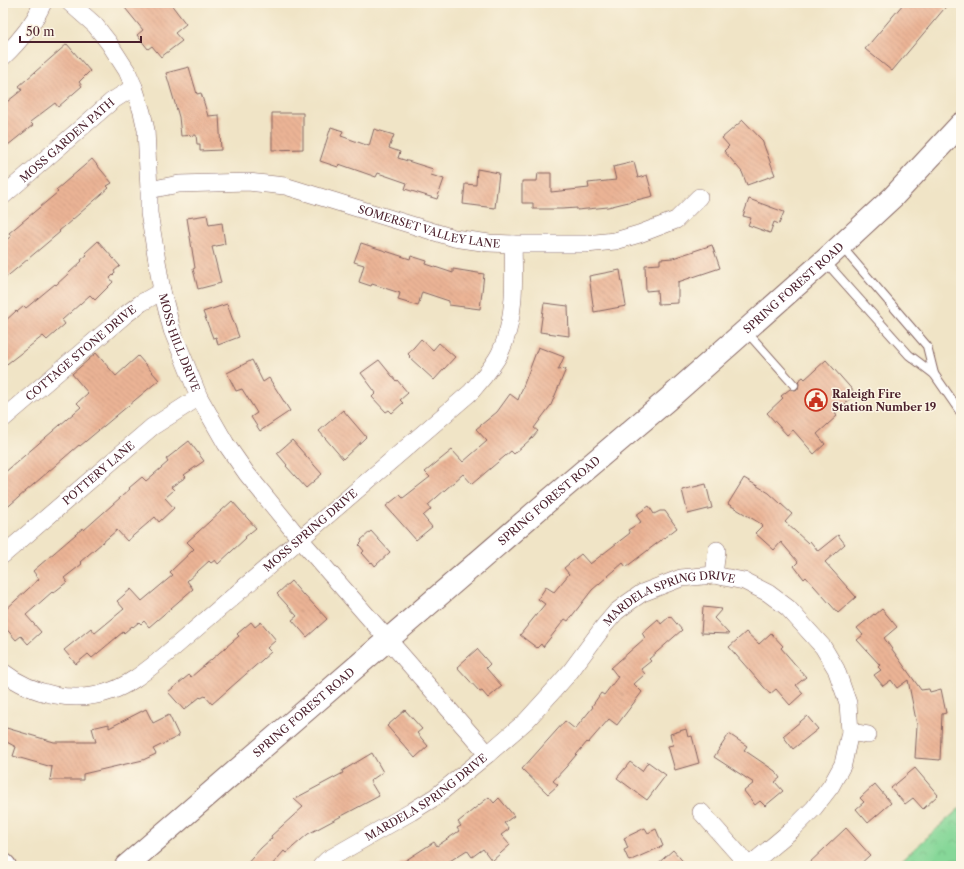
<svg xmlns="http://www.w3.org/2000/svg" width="964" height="869" viewBox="0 0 964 869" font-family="'Libre Caslon Text',serif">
  <defs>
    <pattern id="park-crowns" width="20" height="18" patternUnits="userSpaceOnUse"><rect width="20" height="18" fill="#86d798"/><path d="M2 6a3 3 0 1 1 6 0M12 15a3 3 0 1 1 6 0" fill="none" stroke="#75b883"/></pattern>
    <pattern id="building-back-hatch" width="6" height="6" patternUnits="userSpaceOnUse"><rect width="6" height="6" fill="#ebb495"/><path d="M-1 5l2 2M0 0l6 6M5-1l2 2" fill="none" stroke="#cb9a81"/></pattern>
  </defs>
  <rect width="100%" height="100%" fill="#fcf5e5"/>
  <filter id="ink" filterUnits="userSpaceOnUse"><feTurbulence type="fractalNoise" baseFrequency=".025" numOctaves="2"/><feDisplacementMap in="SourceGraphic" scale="8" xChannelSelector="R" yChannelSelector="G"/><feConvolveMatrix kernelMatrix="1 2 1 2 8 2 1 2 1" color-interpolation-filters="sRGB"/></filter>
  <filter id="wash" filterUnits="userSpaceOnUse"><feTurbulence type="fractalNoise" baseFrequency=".012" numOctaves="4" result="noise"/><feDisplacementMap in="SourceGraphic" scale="16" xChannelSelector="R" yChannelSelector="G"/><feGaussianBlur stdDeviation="0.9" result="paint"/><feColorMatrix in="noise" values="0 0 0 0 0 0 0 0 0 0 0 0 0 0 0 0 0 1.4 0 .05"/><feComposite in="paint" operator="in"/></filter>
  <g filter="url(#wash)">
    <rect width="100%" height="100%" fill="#f0e4c6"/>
    <path fill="url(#park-crowns)" stroke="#687b62" d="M961,807V866H895Z"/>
    <g id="blocks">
      <g fill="url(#building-back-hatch)">
        <path d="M121,3H170L186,24L175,33L182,41L161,57L152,46L148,49L137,35L143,30Z"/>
        <path d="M904,3H949L892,71L865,49Z"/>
        <path d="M67,44L90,71L79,82L82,86L58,107L55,103L30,122L33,125L3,149V105L22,90L19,86Z"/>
        <path d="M189,67L197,94L201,93L208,116L219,115L221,150L200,151V144H197L196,135L181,136L179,117L166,73Z"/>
        <path d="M272,113H303V149L272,150Z"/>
        <path d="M743,120L762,140L775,175L747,185L742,172L724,151L729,146L722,138Z"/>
        <path d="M331,127L343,131L341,136L369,146L374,129L394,135L389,148L400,152L398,158L433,169L431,175L444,179L437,199L405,189L407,183L378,173L376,177L339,164L338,167L320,161Z"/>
        <path d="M92,159L112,183L107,186L109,188L65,226L59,231L60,232L3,280V243L11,236L9,233L58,192L56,190Z"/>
        <path d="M634,162L638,178L647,175L653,196L608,207L577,210V208L562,209H533V203H522V181H537L538,173H551V192L589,188L588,183L616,180L613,167Z"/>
        <path d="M477,169L499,173L495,208L463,204L465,184L476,185Z"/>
        <path d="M749,199L784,212L779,224L774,222L770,233L748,225L751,218L743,216Z"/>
        <path d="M207,215L209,225L222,223L225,244L212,247L221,283L198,289L193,269L195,268L187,218Z"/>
        <path d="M98,241L120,266L114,271L115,273L110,278L113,282L95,300L90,295L62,320L65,324L47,340L43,336L3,367V323L16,311L17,312L24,306L26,308L55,284L56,285L82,261L81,260L87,255L85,253Z"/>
        <path d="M361,243L410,259L411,256L427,261L426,264L453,273V269L484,274L480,309L449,305V301L422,292L418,306L398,300L400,293L372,284L371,286L359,282L364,265L354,262Z"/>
        <path d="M712,245L720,268L678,282V303L658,304L657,290L646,291L645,265L660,264V259L673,258Z"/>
        <path d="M620,270L626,306L594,312L589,276Z"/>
        <path d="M544,303L568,306L569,336L540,332Z"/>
        <path d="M227,304L239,337L218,345L216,337L213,338L203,312Z"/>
        <path d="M421,339L433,350L439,343L455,357L434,380L409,357L410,356L408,354Z"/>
        <path d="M538,347L564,357L558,370L566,369L551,405L534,428L538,431L532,438L514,454L511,451L472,484L463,474L428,505L431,509L423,516L432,527L416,540L386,506L400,495L403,498L430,477L425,472L452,450L463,462L487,441L476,429L497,412L510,394L518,400Z"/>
        <path d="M96,353L116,376L138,356L159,380L80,446L79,445L3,511V474L81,407L77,403L88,393L72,374Z"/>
        <path d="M252,360L263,382L269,378L290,411L260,431L251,417L257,413L242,389L236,391L227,373Z"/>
        <path d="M379,360L396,381L397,380L408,393L400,400L403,403L392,413L389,410L386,412L372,397L376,393L361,373Z"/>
        <path d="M826,360L856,394L835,413L837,416L817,434L825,444L814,454L793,430L787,435L767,413L783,398L781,396L790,389L795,390L798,389L799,384L798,381L803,377L805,379Z"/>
        <path d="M343,410L366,437L343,459L319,431Z"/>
        <path d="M292,440L322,474L306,488L286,466L287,465L277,453Z"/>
        <path d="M189,441L204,461L184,475L186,477L171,487L174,490L165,498L174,508L159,522L155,517L127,541L117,530L80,562L82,564L64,578L67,582L53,593L52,592L26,615L41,632L28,644L21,636L16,640L3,625V612L39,579L33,571L83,528L84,530L130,489L129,488L142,477L146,481L168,462L166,459Z"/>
        <path d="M744,478L769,493L792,514L785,522L808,543L810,541L818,551L838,535L845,544L825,562L856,597L838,613L806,577L804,579L794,566L798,562L781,542L774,550L755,533L763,525L728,504Z"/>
        <path d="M706,484L712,508L688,514L682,490Z"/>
        <path d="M232,501L256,528L245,537L246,538L218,564L215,560L211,563L209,561L187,581L193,589L149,627L144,621L141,624L139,622L133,627L132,626L124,633L123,632L92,658L88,654L76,664L64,650L91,628L95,633L124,609L117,601L131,589L142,601L173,575L170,572L194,549L187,542Z"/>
        <path d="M649,506L654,514L660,511H665L677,528L626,567L623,563L592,590L568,621L565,619L543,647L541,644L537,648L520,635L545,604L538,599L546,587L554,592L569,574L564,568L581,554L590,564L630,533L628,530L641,522L636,515Z"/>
        <path d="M371,531L390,552L375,566L372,562L371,563L362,553L364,551L359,545L362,542L361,540Z"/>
        <path d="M291,581L303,595L304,594L327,619L307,637L292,620L297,616L277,594Z"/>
        <path d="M703,607L722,609L714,618L729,634L701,633Z"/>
        <path d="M882,609L897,627L884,638L921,690L929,689L930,692L941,689L946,713L942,714L940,760L915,758L917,725L908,680L897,688L891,680L883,686L874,675L881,670L878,667L880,665L857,640L863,635L857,628L874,614L875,615Z"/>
        <path d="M670,616L682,630L649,659L651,661L641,669L645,674L634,684L642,692L617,725L609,719L588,743L587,742L566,767L553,781L558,785L548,794L522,769L565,721L575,729L593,707L592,706L601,693L604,695L618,677L611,668L645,638L642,633L658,619L661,624Z"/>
        <path d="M251,622L255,627L261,622L276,640L267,648L271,652L212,704L205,696L201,698L200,697L184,710L168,692L189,675L191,677L219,653L239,636L237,634Z"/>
        <path d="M746,632L759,644L771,633L783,646L781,648L806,677L796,685L803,693L790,705L776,689L770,694L729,647Z"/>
        <path d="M477,649L490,664L486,668L502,686L488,698L482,691L480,692L457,667Z"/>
        <path d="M146,709L153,723L169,715L179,736L153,749L156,754L143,760L83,774V780H50L52,767L13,756L16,747L3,740V727L54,742H96L92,728L109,724V728Z"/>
        <path d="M405,710L422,729L417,733L428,746L415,758L387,726Z"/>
        <path d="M807,716L818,729L793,749L783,736Z"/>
        <path d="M686,729L688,737L692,736L699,763L675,770L668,746L673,745L670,734Z"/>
        <path d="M729,734L747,746L744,750L775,771L780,778L775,782L783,791L765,806L760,801L755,805L744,791L754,783L714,757Z"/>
        <path d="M372,753L383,772L370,781L379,796L308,834L286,853L284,851L271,866H245L261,848L272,838L271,836L303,807L294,799L343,773L342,771Z"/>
        <path d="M630,762L642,771L648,762L666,775L647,800L617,778Z"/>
        <path d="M915,768L938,795L923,809L913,798L905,804L891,788Z"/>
        <path d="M875,784L891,803L868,823L856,809L864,802L860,798Z"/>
        <path d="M489,797L494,803L499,798L514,816L504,823L509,829L501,835L510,845L492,861L483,849L472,857L467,850L442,866H397L434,842L437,846L459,831L457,828L461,826L458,822Z"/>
        <path d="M645,828L648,833L656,829L663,846L629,861L624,850L628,848L624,838Z"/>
        <path d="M846,828L870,855L858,866H806Z"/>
        <path d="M673,850L687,866H655Z"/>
      </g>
    </g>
  </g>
  <g filter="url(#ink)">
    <use href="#blocks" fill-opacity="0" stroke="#846461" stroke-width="1"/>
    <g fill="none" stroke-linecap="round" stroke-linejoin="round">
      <g stroke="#846461" stroke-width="10">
        <g id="lane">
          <path d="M841,246L927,346L934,374"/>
          <path d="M825,261L909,355L934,374L961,413"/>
          <path d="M746,331L794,385"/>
        </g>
      </g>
      <g stroke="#846461" stroke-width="18">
        <g id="street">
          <path id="s1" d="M70,3L95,25L109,43L127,71L134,87L142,112L146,130L149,190V213L162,291L172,330L199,397L226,444L247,474L300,539L488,754"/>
          <path d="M3,57C19,42 34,23 43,3"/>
          <path id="s2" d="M149,190L179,184L248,182L285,186L454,238L489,243L513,244H586L615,241L639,234L676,220L699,197"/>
          <path id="s3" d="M3,196L112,101L134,87"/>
          <path id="s4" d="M3,419L125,315L141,303L162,291"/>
          <path id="s5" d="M3,555L152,427L199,397"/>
          <path d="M714,575L717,550"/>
          <path id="s6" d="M3,672C33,695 75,704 111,691C128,685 142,674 156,663L471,392C481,380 493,367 500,353C516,319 514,280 513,244"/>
          <path d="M850,732L868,735"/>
          <path d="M701,812L749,866"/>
          <path id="s7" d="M321,866L327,860L411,812L435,797L488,754L526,721L546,699L570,672L604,626L616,612L629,602L642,593L681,578L714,575L744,581L768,593L788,608L823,647L836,669L848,703L850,732L843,764L831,786L814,808L793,829L749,866"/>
        </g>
      </g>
      <g stroke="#846461" stroke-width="24">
        <g id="secondary">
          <path d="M3,864L5,866"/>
          <path id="s8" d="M126,866L547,502L666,401L824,261L893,197L961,124"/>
        </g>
      </g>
      <use href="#lane" stroke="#fff" stroke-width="8"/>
      <use href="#street" stroke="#fff" stroke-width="17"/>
      <use href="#secondary" stroke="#fff" stroke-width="22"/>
    </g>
  </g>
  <defs>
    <g id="civic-ring" transform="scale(1.15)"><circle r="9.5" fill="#fcf5e5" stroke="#c8321e" stroke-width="1.5"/><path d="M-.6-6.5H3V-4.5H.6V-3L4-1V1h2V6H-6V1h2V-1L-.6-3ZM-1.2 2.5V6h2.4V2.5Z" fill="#c8321e"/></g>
  </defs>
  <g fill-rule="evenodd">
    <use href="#civic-ring" x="816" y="400"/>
  </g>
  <g text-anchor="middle" stroke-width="3" stroke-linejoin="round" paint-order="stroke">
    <g font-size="11" fill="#4a1f2b" stroke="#fcf5e5">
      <text dy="4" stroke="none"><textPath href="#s3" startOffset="85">MOSS GARDEN PATH</textPath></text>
      <text dy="4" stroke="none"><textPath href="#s2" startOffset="287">SOMERSET VALLEY LANE</textPath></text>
      <text dy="4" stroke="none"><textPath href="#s8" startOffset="883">SPRING FOREST ROAD</textPath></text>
      <text dy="4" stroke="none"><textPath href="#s1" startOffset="368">MOSS HILL DRIVE</textPath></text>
      <text dy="4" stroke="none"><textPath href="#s4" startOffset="102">COTTAGE STONE DRIVE</textPath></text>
      <text dy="4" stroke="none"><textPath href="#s5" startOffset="126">POTTERY LANE</textPath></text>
      <text dy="4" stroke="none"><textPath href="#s8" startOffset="559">SPRING FOREST ROAD</textPath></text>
      <text dy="4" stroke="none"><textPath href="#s6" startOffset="371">MOSS SPRING DRIVE</textPath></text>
      <text dy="4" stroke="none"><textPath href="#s7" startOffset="450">MARDELA SPRING DRIVE</textPath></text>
      <text dy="4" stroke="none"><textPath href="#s8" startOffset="235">SPRING FOREST ROAD</textPath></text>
      <text dy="4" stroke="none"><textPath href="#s7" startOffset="126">MARDELA SPRING DRIVE</textPath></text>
    </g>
    <g font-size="11" font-weight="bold" fill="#4a1f2b" stroke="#fcf5e5" text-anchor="start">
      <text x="832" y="398">Raleigh Fire<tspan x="832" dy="13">Station Number 19</tspan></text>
    </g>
  </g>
  <rect width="964" height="869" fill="none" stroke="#fcf5e5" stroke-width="16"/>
  <path d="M20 36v6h121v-6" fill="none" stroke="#4a1f2b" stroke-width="2"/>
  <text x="26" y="36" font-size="12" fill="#4a1f2b" stroke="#fcf5e5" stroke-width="3" paint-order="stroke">50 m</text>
</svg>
